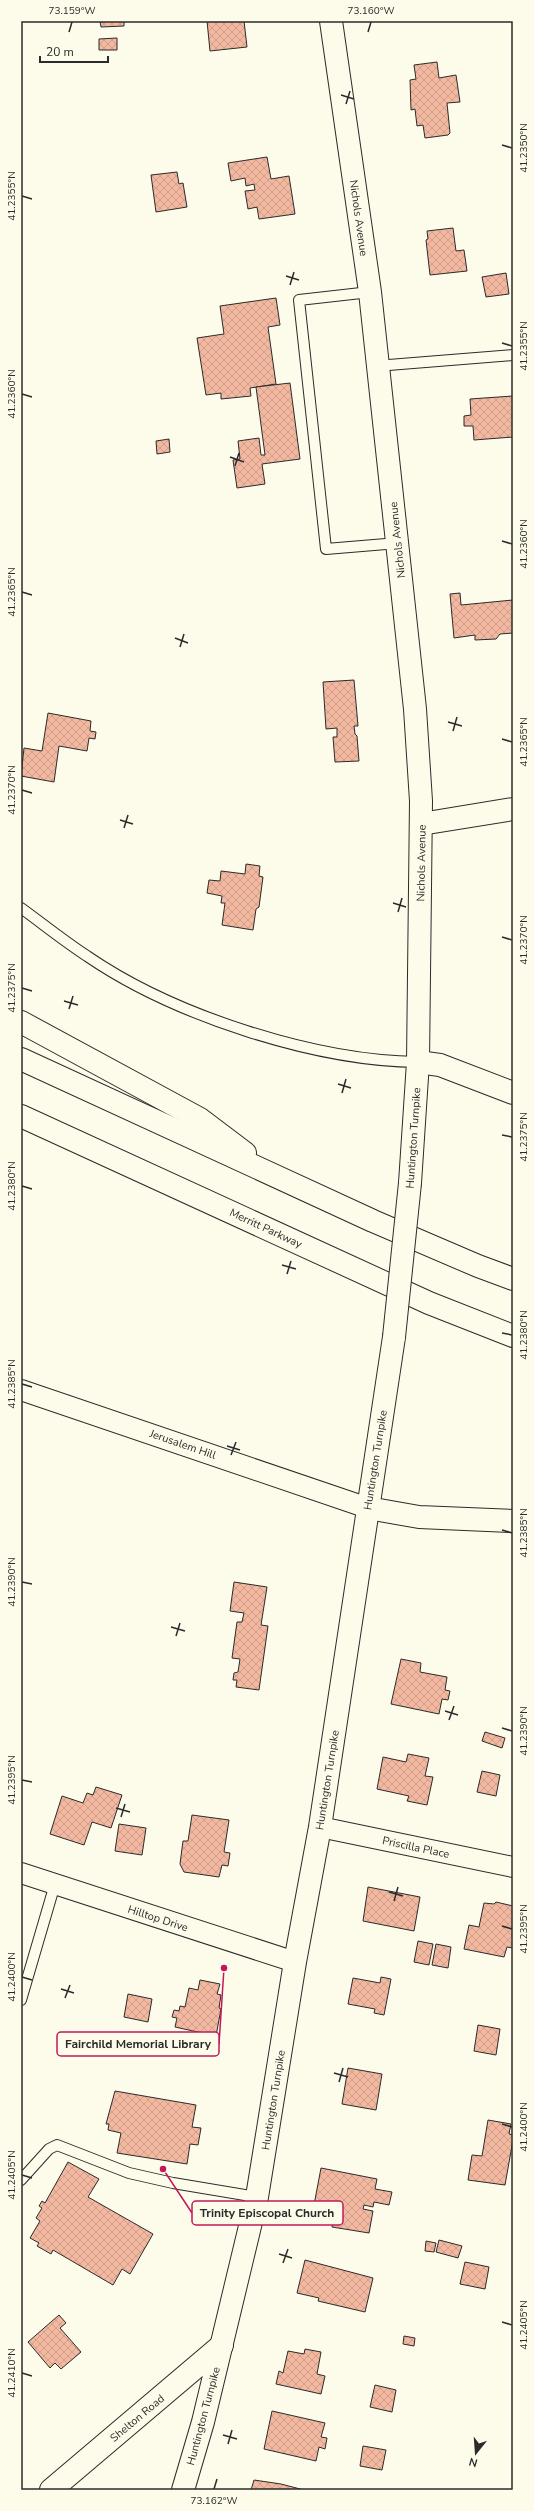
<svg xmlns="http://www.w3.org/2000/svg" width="534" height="2511" viewBox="0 0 534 2511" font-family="'Nunito Sans',sans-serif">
  <defs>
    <pattern id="building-cross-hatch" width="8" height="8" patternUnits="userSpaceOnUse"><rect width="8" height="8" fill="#f2b8a0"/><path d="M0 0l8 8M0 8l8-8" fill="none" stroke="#d09e8a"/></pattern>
  </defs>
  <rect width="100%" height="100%" fill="#fdfbea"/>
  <g fill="url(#building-cross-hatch)" stroke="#2b2b2b">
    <path d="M100,21H124V26L101,27Z"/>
    <path d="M207,21H244L247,47L210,51Z"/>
    <path d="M117,38V50H99V39Z"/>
    <path d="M437,62L439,78L456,75L460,102L447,103L450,133L448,135L425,138L423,125L417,126L415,109L411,110L410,80L416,79L414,65Z"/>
    <path d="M267,157L271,179L289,176L295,214L259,219L257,207L248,209L245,191L255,190L254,184L246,186L245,178L231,181L228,163Z"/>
    <path d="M177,172L179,184L183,183L187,207L156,212L151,175Z"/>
    <path d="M453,228L456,251L464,250L467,271L430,275L426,240L428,239L427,231Z"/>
    <path d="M506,273L509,294L486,297L482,277Z"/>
    <path d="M276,298L280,325L268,327L276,384L250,388L251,396L221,399V393L206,395L197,338L224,334L220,306Z"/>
    <path d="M290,383L300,459L262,464L265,484L237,488L233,460L240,459L238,441L259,438L261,455H265L256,387Z"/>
    <path d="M513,396V437L474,440L473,426H464V416L471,415L470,399Z"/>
    <path d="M169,439L170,452L157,454L156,441Z"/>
    <path d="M460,593L461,605L513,600V633L500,634L496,639L475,640V635L454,638L450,594Z"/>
    <path d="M354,680L358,726H354L355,734L357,736L359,761L335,762L333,737H337V728L326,729L323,682Z"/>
    <path d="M48,713L91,721L90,731L96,732L95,739L89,738L87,751L59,746L54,782L21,776L24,748L42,751Z"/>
    <path d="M246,864L260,866L259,876L263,877L259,907L256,909L253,930L222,925L225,903H221L222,896L207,893L209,880L220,881L221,871L245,874Z"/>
    <path d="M234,1582L267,1587L261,1625L268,1626L259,1690L236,1687L237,1680H233L234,1673L238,1672L240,1659L232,1658L237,1622H242L244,1613L230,1611Z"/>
    <path d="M401,1659L421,1663L420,1672L447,1677L445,1690L450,1691L448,1700L442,1699L439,1714L391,1704Z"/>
    <path d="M485,1732L505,1738L502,1748L482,1741Z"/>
    <path d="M408,1754L429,1758L425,1776L433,1777L427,1805L407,1801L409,1796L377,1789L383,1757L406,1762Z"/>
    <path d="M482,1771L500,1775L496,1796L477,1792Z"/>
    <path d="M96,1787L122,1795L111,1828L92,1822L84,1845L50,1834L62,1796L83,1803L87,1793L93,1795Z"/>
    <path d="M192,1815L229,1820L224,1852L230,1853L228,1866L222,1865L219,1877L184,1872L180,1864L183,1841H188Z"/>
    <path d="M119,1824L146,1828L142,1855L115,1851Z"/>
    <path d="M368,1887L420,1897L414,1931L363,1921Z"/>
    <path d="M496,1902L513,1906V1948L507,1947L504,1957L464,1949L469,1925L479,1927L484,1903L494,1904Z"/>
    <path d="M418,1941L433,1944L429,1965L414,1962Z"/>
    <path d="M436,1944L451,1947L448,1968L432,1965Z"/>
    <path d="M381,1977L391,1979L384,2015L374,2013L375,2009L348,2004L353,1978L380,1983Z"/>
    <path d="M200,1980L220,1984L217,1994L221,1995L219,2008L221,2009L216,2036L175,2027L177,2018L172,2017L174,2010L179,2011L180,2006L185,2007L189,1988L198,1990Z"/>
    <path d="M128,1994L152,1999L148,2022L124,2017Z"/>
    <path d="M478,2025L500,2029L496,2055L474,2051Z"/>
    <path d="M348,2068L382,2074L376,2110L342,2104Z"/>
    <path d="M115,2091L196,2105L192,2127L201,2128L198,2145L190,2144L187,2164L117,2153L121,2133L108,2130L109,2124H106Z"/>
    <path d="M488,2120L511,2124L509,2134L513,2135V2140L505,2185L468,2180L472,2155L482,2156Z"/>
    <path d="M68,2162L99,2179L88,2197L153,2234L130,2274L122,2269L113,2285L53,2250L51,2254L37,2246L39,2243L30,2238L40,2221L36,2218L42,2208L39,2206L42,2201L45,2203Z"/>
    <path d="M321,2168L377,2179L375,2189L392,2192L389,2205L374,2202L373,2207L364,2205L363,2209L373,2211L369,2233L332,2227L335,2209L314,2205Z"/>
    <path d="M439,2240L462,2246L458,2258L436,2252Z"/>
    <path d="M426,2241L436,2243L434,2252L425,2251Z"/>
    <path d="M305,2260L373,2278L365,2312L318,2301L319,2298L297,2293Z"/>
    <path d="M465,2262L489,2267L485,2289L460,2284Z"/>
    <path d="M59,2315L66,2323L60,2328L81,2352L61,2369L55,2363L50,2368L28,2342Z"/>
    <path d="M404,2336L415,2338L414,2346L403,2344Z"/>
    <path d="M305,2349L321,2352L317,2374L325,2376L321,2394L276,2384L279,2371L283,2373L288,2351L304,2354Z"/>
    <path d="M375,2385L396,2390L392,2412L370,2407Z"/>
    <path d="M272,2411L325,2423L321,2437L327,2438L325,2449L319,2447L316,2461L264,2449Z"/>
    <path d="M363,2446L386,2450L382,2470L360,2466Z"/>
    <path d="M254,2480L281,2484L304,2490H251Z"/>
  </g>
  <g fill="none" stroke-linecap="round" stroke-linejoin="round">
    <g stroke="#2b2b2b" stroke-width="12">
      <g id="service">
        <path d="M370,292L299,300L326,549L398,543"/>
        <path d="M376,366L513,355"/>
        <path d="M21,908C43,924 64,941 87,956C173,1015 314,1061 418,1062"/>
        <path d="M21,2000L55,1884"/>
        <path d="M21,2180L49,2149L57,2145L129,2173L173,2183L257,2197"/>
      </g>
    </g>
    <g stroke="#2b2b2b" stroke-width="22">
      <g id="minor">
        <path d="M21,1390L368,1508"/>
        <path d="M320,1827L513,1867"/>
        <path d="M21,1873L295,1962"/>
      </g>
    </g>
    <g stroke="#2b2b2b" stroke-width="24">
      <g id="secondary">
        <path d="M331,21L370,292L415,709L421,801L418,1062L410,1183"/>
        <path d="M421,824L513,809"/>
        <path d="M51,2490L222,2345"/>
        <path d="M183,2490L203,2422L257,2197L295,1962L320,1827L394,1337"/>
      </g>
    </g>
    <g stroke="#2b2b2b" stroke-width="24">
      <g id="motorway">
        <path d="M21,1022L200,1119L245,1153"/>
        <path d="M21,1059L373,1221L478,1266L513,1279"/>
        <path d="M418,1062L440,1065L513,1093"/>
        <path d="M21,1116L429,1303L513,1336"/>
        <path d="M368,1508L419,1517L513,1521"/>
      </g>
    </g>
    <use href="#service" stroke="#fdfbea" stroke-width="10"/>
    <use href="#minor" stroke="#fdfbea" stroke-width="20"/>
    <use href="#secondary" stroke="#fdfbea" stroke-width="22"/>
    <use href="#motorway" stroke="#fdfbea" stroke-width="22"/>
    <g stroke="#2b2b2b" stroke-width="24" stroke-linecap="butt">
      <path id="secondary-bridge" d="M394,1337L410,1183"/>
    </g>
    <use href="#secondary-bridge" stroke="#fdfbea" stroke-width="22"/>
  </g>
  <path fill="none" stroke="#2b2b2b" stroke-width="1.5" d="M69,32L72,22M368,32L371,22M341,95L354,99M346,104L350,91M502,145L512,148M22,196L32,199M286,276L299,280M290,285L294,272M502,343L512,346M22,394L32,397M230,457L244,462M235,466L239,453M502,541L512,544M22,592L32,595M175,638L188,643M180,647L184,634M448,722L462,726M453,731L457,717M502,739L512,742M22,790L32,793M120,820L133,824M124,828L128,815M393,903L406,907M398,912L402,898M502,937L512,940M22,988L32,991M64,1001L78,1005M69,1009L73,996M338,1084L351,1088M342,1093L346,1079M502,1135L512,1137M22,1186L32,1189M282,1265L296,1269M287,1274L291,1261M502,1333L512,1335M22,1384L32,1387M227,1446L240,1450M231,1455L236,1442M502,1530L512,1533M22,1582L32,1584M171,1627L185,1631M176,1636L180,1623M445,1711L458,1715M449,1720L454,1706M502,1728L512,1731M22,1780L32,1782M116,1808L130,1812M121,1817L125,1804M389,1892L403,1896M394,1901L398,1887M502,1926L512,1929M22,1977L32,1980M61,1989L74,1993M65,1998L70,1985M334,2073L348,2077M339,2082L343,2068M502,2124L512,2127M22,2175L32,2178M279,2254L292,2258M283,2263L288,2249M502,2322L512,2325M22,2373L32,2376M223,2435L237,2439M228,2444L232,2430M214,2489L217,2479"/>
  <g text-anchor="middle" stroke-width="3" stroke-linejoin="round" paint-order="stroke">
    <g font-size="11" fill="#2b2b2b" stroke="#fdfbea">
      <text transform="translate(359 218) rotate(82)" y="4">Nichols Avenue</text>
      <text transform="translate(397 540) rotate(-96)" y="4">Nichols Avenue</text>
      <text transform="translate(421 863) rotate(-89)" y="4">Nichols Avenue</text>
      <text transform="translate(413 1138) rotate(-86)" y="4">Huntington Turnpike</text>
      <text transform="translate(266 1228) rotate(25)" y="4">Merritt Parkway</text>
      <text transform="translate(183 1444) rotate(19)" y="4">Jerusalem Hill</text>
      <text transform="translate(375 1460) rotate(-81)" y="4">Huntington Turnpike</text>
      <text transform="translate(327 1780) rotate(-81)" y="4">Huntington Turnpike</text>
      <text transform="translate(416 1847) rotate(12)" y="4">Priscilla Place</text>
      <text transform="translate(158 1918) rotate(18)" y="4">Hilltop Drive</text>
      <text transform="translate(273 2100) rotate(-81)" y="4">Huntington Turnpike</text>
      <text transform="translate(203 2416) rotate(-75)" y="4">Huntington Turnpike</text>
      <text transform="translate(137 2418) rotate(-40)" y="4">Shelton Road</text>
    </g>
  </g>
  <path fill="none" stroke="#c2185b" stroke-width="1.5" d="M224 1968L219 2044M163 2169L192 2213"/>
  <g fill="#c2185b" stroke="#fdfbea" stroke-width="1.5">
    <circle cx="224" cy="1968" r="4"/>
    <circle cx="163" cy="2169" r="4"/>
  </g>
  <g fill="#fdfbea" stroke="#c2185b" stroke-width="1.5">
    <rect x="57" y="2032" width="162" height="24" rx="4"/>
    <rect x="192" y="2201" width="151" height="24" rx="4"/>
  </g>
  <g font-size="12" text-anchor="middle" font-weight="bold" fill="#2b2b2b">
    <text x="138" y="2048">Fairchild Memorial Library</text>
    <text x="267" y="2217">Trinity Episcopal Church</text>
  </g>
  <rect width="534" height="2511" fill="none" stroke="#fdfbea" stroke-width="44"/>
  <g transform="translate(476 2453) rotate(197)" stroke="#fdfbea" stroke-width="3" paint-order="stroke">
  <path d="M0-3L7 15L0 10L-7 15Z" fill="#2b2b2b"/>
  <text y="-6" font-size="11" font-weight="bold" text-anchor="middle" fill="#2b2b2b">N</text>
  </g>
  <path d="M40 56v6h68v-6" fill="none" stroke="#2b2b2b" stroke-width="2"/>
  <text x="46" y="56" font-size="12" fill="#2b2b2b" stroke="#fdfbea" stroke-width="3" paint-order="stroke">20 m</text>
  <rect x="22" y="22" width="490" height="2467" fill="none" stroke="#2b2b2b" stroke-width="1.5"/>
  <g font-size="10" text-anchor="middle" fill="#2b2b2b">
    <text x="72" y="14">73.159°W</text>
    <text x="371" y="14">73.160°W</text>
    <text transform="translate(523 148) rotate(-90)" y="4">41.2350°N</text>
    <text transform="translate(11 196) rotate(-90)" y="4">41.2355°N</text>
    <text transform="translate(523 346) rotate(-90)" y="4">41.2355°N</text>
    <text transform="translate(11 394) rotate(-90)" y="4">41.2360°N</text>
    <text transform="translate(523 544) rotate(-90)" y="4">41.2360°N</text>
    <text transform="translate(11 592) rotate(-90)" y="4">41.2365°N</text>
    <text transform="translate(523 742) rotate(-90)" y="4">41.2365°N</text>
    <text transform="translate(11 790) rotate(-90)" y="4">41.2370°N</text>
    <text transform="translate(523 940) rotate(-90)" y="4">41.2370°N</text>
    <text transform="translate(11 988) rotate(-90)" y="4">41.2375°N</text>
    <text transform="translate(523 1137) rotate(-90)" y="4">41.2375°N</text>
    <text transform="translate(11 1186) rotate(-90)" y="4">41.2380°N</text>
    <text transform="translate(523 1335) rotate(-90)" y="4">41.2380°N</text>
    <text transform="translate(11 1384) rotate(-90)" y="4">41.2385°N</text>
    <text transform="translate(523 1533) rotate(-90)" y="4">41.2385°N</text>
    <text transform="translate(11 1582) rotate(-90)" y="4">41.2390°N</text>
    <text transform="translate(523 1731) rotate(-90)" y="4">41.2390°N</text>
    <text transform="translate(11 1780) rotate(-90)" y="4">41.2395°N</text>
    <text transform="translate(523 1929) rotate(-90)" y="4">41.2395°N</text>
    <text transform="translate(11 1977) rotate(-90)" y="4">41.2400°N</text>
    <text transform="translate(523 2127) rotate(-90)" y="4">41.2400°N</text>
    <text transform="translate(11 2175) rotate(-90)" y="4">41.2405°N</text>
    <text transform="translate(523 2325) rotate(-90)" y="4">41.2405°N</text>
    <text transform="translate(11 2373) rotate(-90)" y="4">41.2410°N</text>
    <text x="214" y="2504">73.162°W</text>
  </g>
</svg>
